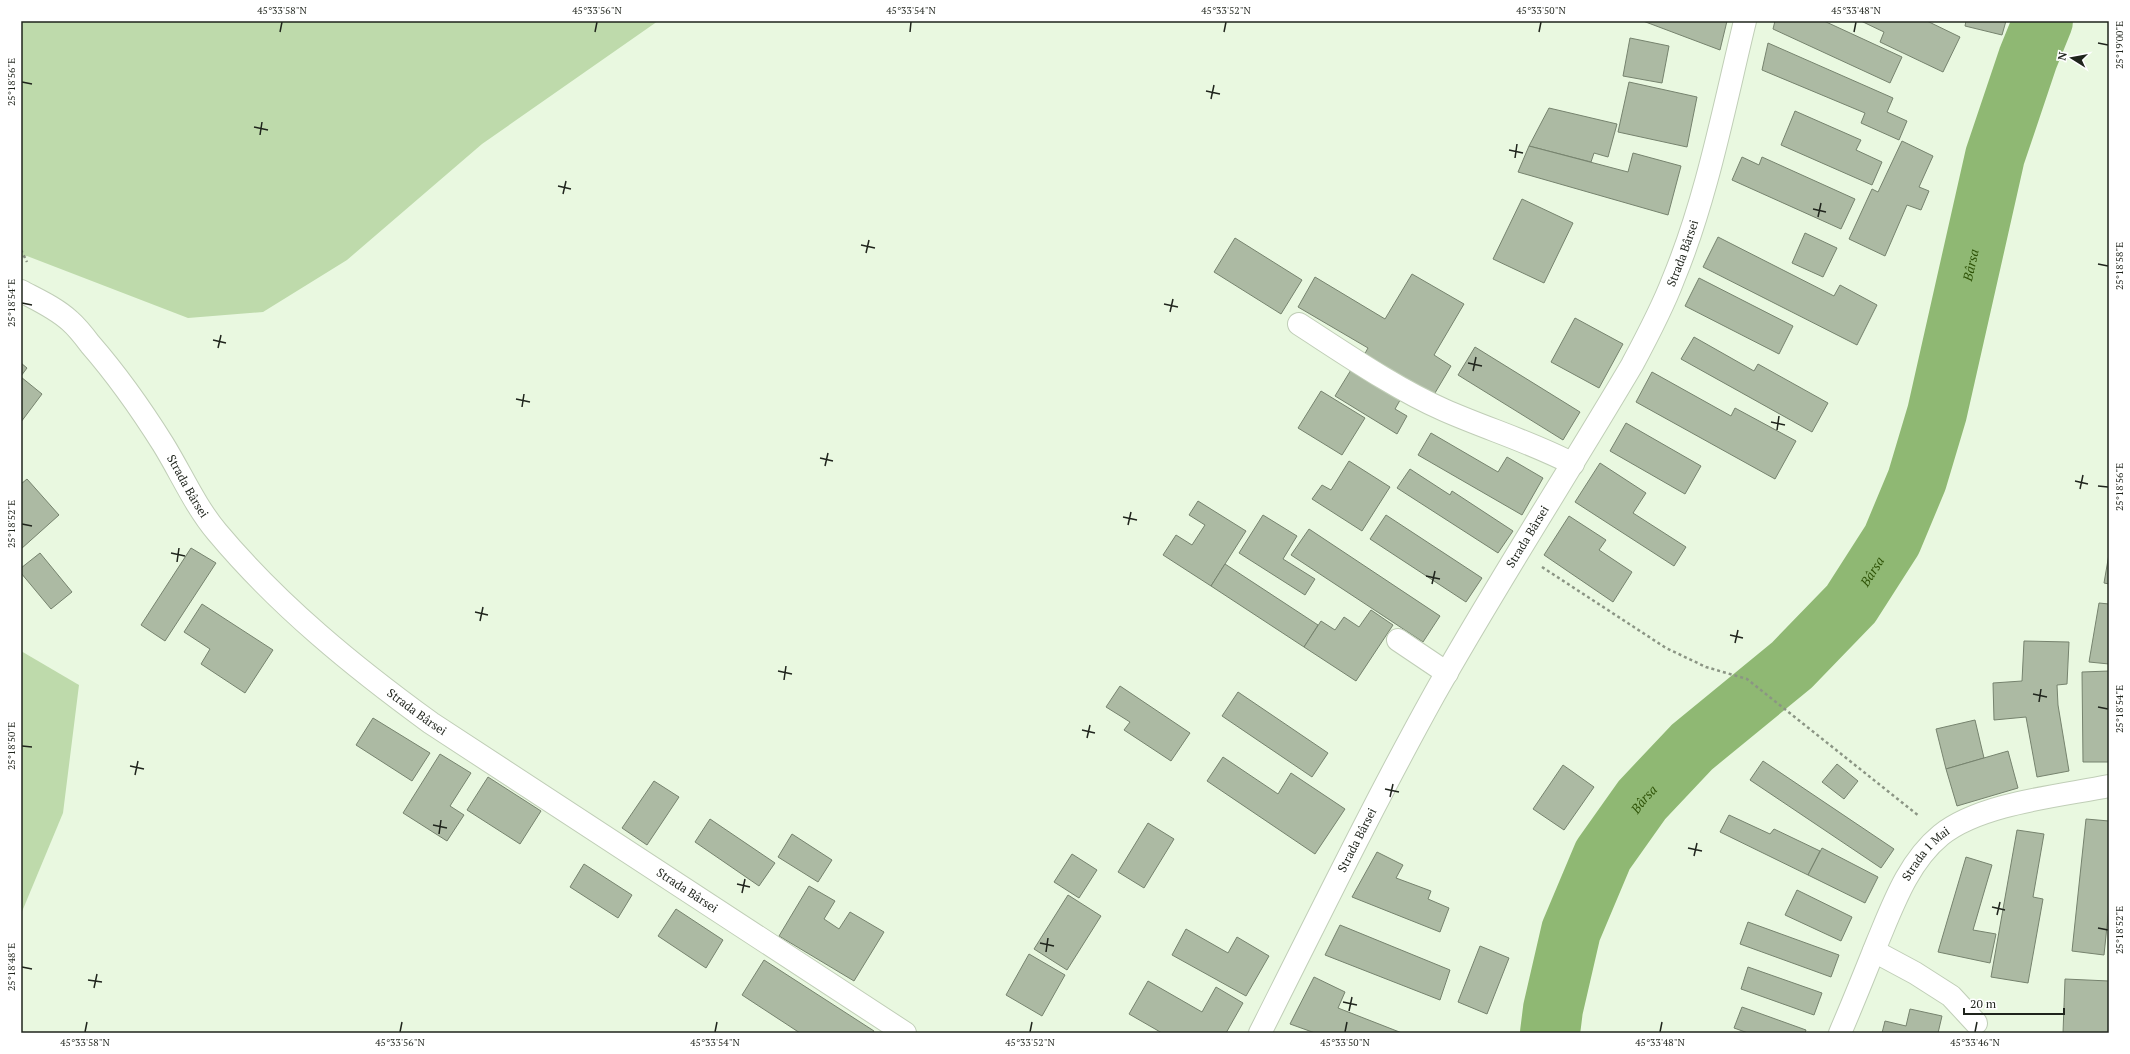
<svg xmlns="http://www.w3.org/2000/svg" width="2130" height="1054" viewBox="0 0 2130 1054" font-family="'PT Serif',serif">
  <rect width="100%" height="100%" fill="#e9f8e0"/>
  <g fill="#bedaab">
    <path d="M21,21H658L482,144L347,260L263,312L188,318L27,256L21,258Z"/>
    <path d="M21,651L79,685L63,813L21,914Z"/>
  </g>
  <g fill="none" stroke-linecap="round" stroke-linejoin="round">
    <path stroke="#8fb873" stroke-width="60" id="s1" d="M1550,1033L1553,1009L1571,931L1603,855L1642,800L1692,747L1792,665L1851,604L1892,540L1917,480L1937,413L1995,156L2028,58L2043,21"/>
  </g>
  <g fill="#acbaa3" stroke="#76836e">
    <path d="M1643,21H1727L1720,50Z"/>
    <path d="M1775,21H1824L1902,57L1890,83L1773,29Z"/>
    <path d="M1861,21H1927L1960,37L1943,72L1880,42L1884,32Z"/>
    <path d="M1966,21H2006L2002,35L1965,26Z"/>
    <path d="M1630,38L1669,46L1662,83L1623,76Z"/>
    <path d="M1768,43L1893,98L1887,112L1907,121L1899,140L1861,123L1865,113L1762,70Z"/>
    <path d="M1629,82L1697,97L1687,147L1618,132Z"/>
    <path d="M1549,108L1617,124L1608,157L1594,153L1591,162L1529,146Z"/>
    <path d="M1795,111L1861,140L1856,150L1882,162L1872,185L1781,145Z"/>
    <path d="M1902,141L1933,156L1919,187L1929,191L1921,210L1907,205L1885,256L1849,239L1872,189L1878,192Z"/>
    <path d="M1529,146L1628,172L1633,153L1681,166L1668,215L1518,172Z"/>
    <path d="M1742,157L1759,165L1762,157L1855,199L1841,229L1732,180Z"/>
    <path d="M1522,199L1573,223L1544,283L1493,259Z"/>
    <path d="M1805,233L1837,248L1823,277L1792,263Z"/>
    <path d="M1718,237L1834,296L1840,285L1877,305L1857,345L1703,267Z"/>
    <path d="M1235,238L1302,280L1281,314L1214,272Z"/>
    <path d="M1412,274L1464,304L1434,355L1451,366L1432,398L1363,357L1368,348L1298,307L1315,277L1385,319Z"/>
    <path d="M1699,278L1793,326L1779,354L1685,306Z"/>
    <path d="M1575,318L1623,344L1599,388L1551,362Z"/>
    <path d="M1694,337L1754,371L1758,364L1828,403L1812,432L1681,359Z"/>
    <path d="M1475,347L1580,412L1563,440L1458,375Z"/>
    <path d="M21,363L27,368L21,376Z"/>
    <path d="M1354,365L1403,395L1395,409L1407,416L1397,434L1335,396Z"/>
    <path d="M1652,372L1731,416L1735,408L1796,441L1775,479L1636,402Z"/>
    <path d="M21,377L42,394L21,422Z"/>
    <path d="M1321,391L1365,418L1342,455L1298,428Z"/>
    <path d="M1626,423L1701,466L1685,494L1610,451Z"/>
    <path d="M1431,433L1498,472L1507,457L1543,478L1522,515L1418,455Z"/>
    <path d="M1349,461L1390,487L1362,531L1312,499L1322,485L1331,490Z"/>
    <path d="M1600,463L1646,493L1633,513L1686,547L1674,566L1575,502Z"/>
    <path d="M1410,469L1450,495L1452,491L1513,531L1498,553L1397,488Z"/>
    <path d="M27,479L59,515L21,549V484Z"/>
    <path d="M1198,501L1246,531L1211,586L1163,555L1176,535L1192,545L1205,525L1189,515Z"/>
    <path d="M1263,515L1297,536L1283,559L1315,579L1305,595L1239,553Z"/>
    <path d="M1386,515L1482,578L1466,602L1370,539Z"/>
    <path d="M1569,516L1606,540L1599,550L1632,572L1613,602L1544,555Z"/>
    <path d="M1309,529L1440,616L1423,642L1291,555Z"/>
    <path d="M191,548L216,563L165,641L141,625Z"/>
    <path d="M40,553L72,592L51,609L21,573V568Z"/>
    <path d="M2109,554V584L2104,583Z"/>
    <path d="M1225,564L1318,625L1304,647L1211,586Z"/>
    <path d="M2099,603L2109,604V664L2089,662Z"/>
    <path d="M202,604L273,650L245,693L201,664L210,649L184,632Z"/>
    <path d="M1371,610L1393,625L1356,681L1304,647L1321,621L1335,630L1344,617L1359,627Z"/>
    <path d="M2024,641L2069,642L2067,684L2057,685L2058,705L2069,771L2037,777L2026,717L1994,720L1993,683L2022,681Z"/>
    <path d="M2109,671V762H2083L2082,672Z"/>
    <path d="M1120,686L1190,733L1171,761L1124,730L1130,722L1106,707Z"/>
    <path d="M1238,692L1328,753L1312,777L1222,716Z"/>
    <path d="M373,718L430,753L412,781L356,745Z"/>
    <path d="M1975,720L1984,758L1946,769L1936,729Z"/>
    <path d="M2008,751L2018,788L1957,806L1946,769Z"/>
    <path d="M440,754L471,773L450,806L464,815L447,841L403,813Z"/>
    <path d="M1223,757L1278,794L1291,773L1345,809L1315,854L1207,781Z"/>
    <path d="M1763,761L1894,849L1881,868L1750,780Z"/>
    <path d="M1837,764L1858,781L1844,799L1822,782Z"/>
    <path d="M1563,765L1594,787L1564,830L1533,809Z"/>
    <path d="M488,777L541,811L520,844L467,810Z"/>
    <path d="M654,781L679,797L647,845L622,828Z"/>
    <path d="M1729,815L1770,834L1774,829L1820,851L1808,875L1720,832Z"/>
    <path d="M710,819L775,863L759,886L695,842Z"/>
    <path d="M2086,819L2109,821V907L2104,955L2072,951Z"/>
    <path d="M1148,823L1174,839L1144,888L1118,872Z"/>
    <path d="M2017,830L2044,834L2033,897L2043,899L2028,983L1991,977Z"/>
    <path d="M792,834L832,860L818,882L778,857Z"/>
    <path d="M1822,848L1878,877L1865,903L1808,875Z"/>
    <path d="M1377,852L1403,865L1396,878L1431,891L1428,899L1449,908L1440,932L1352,897Z"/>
    <path d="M1072,854L1097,870L1079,898L1054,882Z"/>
    <path d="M1966,857L1992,865L1973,930L1996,934L1990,963L1938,952Z"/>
    <path d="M584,864L632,895L618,918L570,887Z"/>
    <path d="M809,886L835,901L824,919L839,929L850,912L884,932L854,981L779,936Z"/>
    <path d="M1797,890L1852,917L1841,941L1785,915Z"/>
    <path d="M1068,895L1101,916L1067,970L1034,949Z"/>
    <path d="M676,909L723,940L706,968L658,936Z"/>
    <path d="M1748,922L1839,955L1831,977L1740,944Z"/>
    <path d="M1340,925L1450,970L1440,1000L1325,955Z"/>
    <path d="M1186,929L1228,953L1237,937L1269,956L1246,996L1172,955Z"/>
    <path d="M1480,946L1509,958L1487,1014L1458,1002Z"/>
    <path d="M1029,954L1065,975L1042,1016L1006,995Z"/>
    <path d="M764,960L874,1031L873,1033H800L742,995Z"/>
    <path d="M1748,967L1822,993L1814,1015L1741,989Z"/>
    <path d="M2109,971V1033H2063L2065,979L2109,981Z"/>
    <path d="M1314,977L1345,992L1338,1008L1402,1033H1315L1290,1024Z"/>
    <path d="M1148,981L1202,1012L1216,987L1243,1003L1226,1033H1162L1129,1014Z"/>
    <path d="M1742,1007L1806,1030L1805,1033H1748L1734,1028Z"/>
    <path d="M1910,1009L1942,1016L1938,1033H1882L1885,1021L1906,1026Z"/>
  </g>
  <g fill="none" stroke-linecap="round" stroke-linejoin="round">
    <g stroke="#c0ceb7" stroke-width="24">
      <g id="minor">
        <path id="s2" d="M21,291C38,300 56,308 70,321C78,328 84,336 90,344C117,375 141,409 163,444C181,473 195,506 217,532C279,606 354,667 431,723L905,1033"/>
        <path d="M1299,324C1344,353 1396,389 1444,410C1487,429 1531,442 1573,464"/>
        <path d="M1398,640L1447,673"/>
        <path d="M1874,951L1915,973L1951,996L1976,1023"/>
        <path id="s3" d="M1260,1033C1317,920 1373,805 1434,695C1497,583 1567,475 1632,365C1647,337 1662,309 1673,280C1707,198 1724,107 1745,21"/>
        <path id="s4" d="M1840,1033C1853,1003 1865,973 1877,943C1893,905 1908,862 1941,835C1981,803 2060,796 2109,786"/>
      </g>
    </g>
    <g stroke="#8b9584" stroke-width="2.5" stroke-dasharray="3 3" stroke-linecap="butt">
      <path d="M21,250L27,262"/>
      <path d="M1542,567L1666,648L1706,667L1747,679L1919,816"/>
    </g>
    <use href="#minor" stroke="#fff" stroke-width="22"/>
  </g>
  <path fill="none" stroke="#1f241c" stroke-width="1.5" d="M280,32L282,22M595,32L597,22M910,32L911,22M1224,32L1226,22M1539,32L1541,22M1854,32L1856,22M2098,43L2108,45M22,82L32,84M1206,91L1220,94M1211,99L1214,85M254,127L268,130M260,135L262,122M1509,150L1523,153M1515,158L1517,144M558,186L571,189M563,194L566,181M1813,209L1826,212M1818,217L1821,203M861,245L875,248M866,253L869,240M2098,264L2108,266M22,303L32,305M1164,304L1178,307M1170,312L1173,299M213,340L226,343M218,348L221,335M1468,363L1482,366M1473,371L1476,357M516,399L530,402M522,407L524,394M1771,422L1785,425M1777,430L1779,416M820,458L833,461M825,466L828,453M2075,481L2088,484M2098,486L2108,487M2080,489L2083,475M1123,517L1137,520M22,524L32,526M1128,525L1131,512M171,553L185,556M177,562L179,548M1426,576L1440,579M1432,584L1435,571M475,612L488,615M480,621L483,607M1730,635L1743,638M1735,643L1738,630M778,671L792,674M784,680L786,666M2033,694L2047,697M2039,702L2041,689M2098,707L2108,709M1082,730L1095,733M1087,738L1090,725M22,746L32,747M130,766L144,769M135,775L138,761M1385,789L1399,792M1390,797L1393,784M433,825L447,828M439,834L441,820M1688,848L1702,851M1694,856L1697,843M737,884L750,887M742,893L745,879M1992,907L2005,910M1997,915L2000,902M2098,928L2108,930M1040,943L1054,946M1046,952L1048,938M22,967L32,969M88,980L102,982M94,988L97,974M1343,1002L1357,1005M1349,1011L1352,997M85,1032L87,1022M400,1032L402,1022M715,1032L717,1022M1030,1032L1032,1022M1345,1032L1347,1022M1660,1032L1662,1022M1975,1032L1977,1022"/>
  <g text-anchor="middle" stroke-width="3" stroke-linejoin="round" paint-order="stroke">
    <g font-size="12" fill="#1f241c" stroke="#fff">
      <text dy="4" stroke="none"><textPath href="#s3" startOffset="888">Strada Bârsei</textPath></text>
      <text dy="4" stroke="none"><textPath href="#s2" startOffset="261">Strada Bârsei</textPath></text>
      <text dy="4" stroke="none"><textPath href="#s3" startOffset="564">Strada Bârsei</textPath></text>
      <text dy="4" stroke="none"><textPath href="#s2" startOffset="585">Strada Bârsei</textPath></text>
      <text dy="4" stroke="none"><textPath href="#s3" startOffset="216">Strada Bârsei</textPath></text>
      <text dy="4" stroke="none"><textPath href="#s4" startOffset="200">Strada 1 Mai</textPath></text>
      <text dy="4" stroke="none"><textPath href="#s2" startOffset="909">Strada Bârsei</textPath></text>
    </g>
    <g font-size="13" font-style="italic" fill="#2e5206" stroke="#fff">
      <text dy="5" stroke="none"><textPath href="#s1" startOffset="904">Bârsa</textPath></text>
      <text dy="5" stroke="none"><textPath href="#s1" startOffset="580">Bârsa</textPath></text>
      <text dy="5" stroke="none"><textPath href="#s1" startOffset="256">Bârsa</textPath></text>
    </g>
  </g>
  <rect width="2130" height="1054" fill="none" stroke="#ffffff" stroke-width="44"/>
  <g transform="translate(2072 58) rotate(281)" stroke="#ffffff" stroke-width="3" paint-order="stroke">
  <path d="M0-3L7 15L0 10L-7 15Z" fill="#1f241c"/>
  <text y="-6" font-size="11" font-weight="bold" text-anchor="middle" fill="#1f241c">N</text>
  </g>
  <path d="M1964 1008v6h100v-6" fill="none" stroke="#1f241c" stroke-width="2"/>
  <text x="1970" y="1008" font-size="12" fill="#1f241c" stroke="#ffffff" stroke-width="3" paint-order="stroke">20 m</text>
  <rect x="22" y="22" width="2086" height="1010" fill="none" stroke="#1f241c" stroke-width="1.5"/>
  <g font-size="10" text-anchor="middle" fill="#1f241c">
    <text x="282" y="14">45°33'58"N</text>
    <text x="597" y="14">45°33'56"N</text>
    <text x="911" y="14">45°33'54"N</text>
    <text x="1226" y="14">45°33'52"N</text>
    <text x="1541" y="14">45°33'50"N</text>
    <text x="1856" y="14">45°33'48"N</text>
    <text transform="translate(2119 45) rotate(-90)" y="4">25°19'00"E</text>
    <text transform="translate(11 82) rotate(-90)" y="4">25°18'56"E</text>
    <text transform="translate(2119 266) rotate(-90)" y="4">25°18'58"E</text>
    <text transform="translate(11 303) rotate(-90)" y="4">25°18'54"E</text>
    <text transform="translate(2119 487) rotate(-90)" y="4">25°18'56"E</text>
    <text transform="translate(11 524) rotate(-90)" y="4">25°18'52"E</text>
    <text transform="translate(2119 709) rotate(-90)" y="4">25°18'54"E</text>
    <text transform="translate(11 746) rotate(-90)" y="4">25°18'50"E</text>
    <text transform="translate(2119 930) rotate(-90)" y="4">25°18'52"E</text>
    <text transform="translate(11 967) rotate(-90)" y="4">25°18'48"E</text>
    <text x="85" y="1046">45°33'58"N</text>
    <text x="400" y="1046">45°33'56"N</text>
    <text x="715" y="1046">45°33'54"N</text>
    <text x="1030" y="1046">45°33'52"N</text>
    <text x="1345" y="1046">45°33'50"N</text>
    <text x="1660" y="1046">45°33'48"N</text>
    <text x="1975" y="1046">45°33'46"N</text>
  </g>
</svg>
